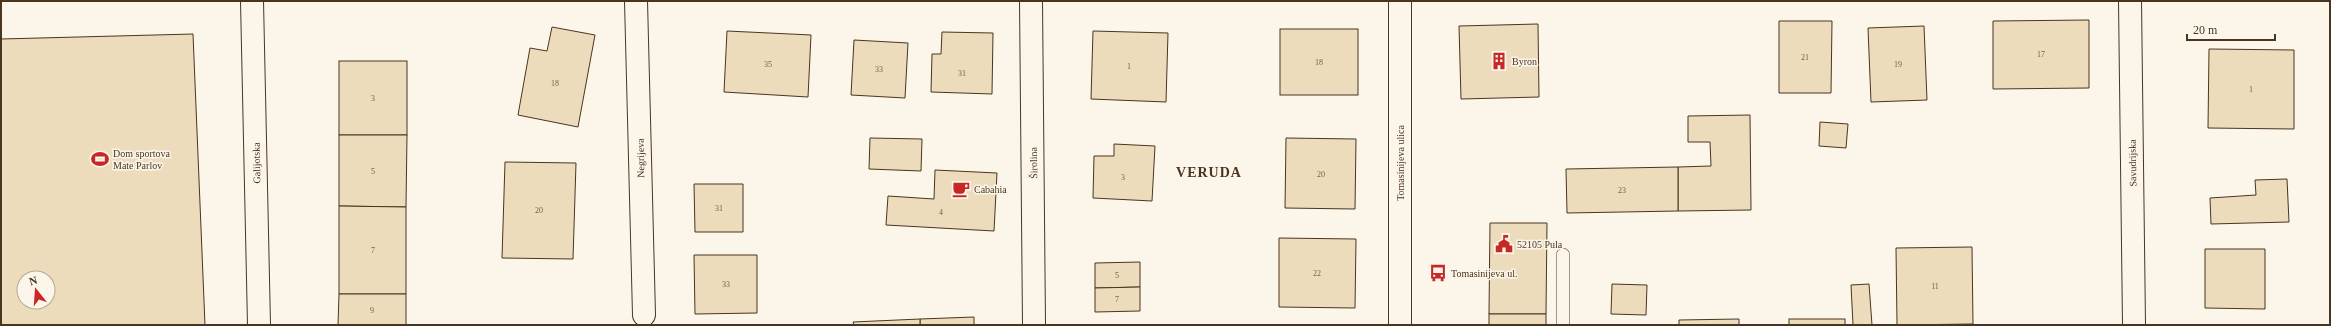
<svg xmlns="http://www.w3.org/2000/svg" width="2331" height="326" viewBox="0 0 2331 326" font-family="'Times New Roman',serif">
  <rect width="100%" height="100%" fill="#fbf6e9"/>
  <g fill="#ecdcbc" stroke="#4a3520" fill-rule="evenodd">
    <path d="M2089,20V88L1993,89V21Z"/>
    <path d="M1779,21H1832L1831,93H1779Z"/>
    <path d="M1538,24L1539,97L1461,99L1459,26Z"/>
    <path d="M1924,26L1927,100L1871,102L1868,28Z"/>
    <path d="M552,27L595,35L578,127L518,115L530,48L547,51Z"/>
    <rect x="1280" y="29" width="78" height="66"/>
    <path d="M727,31L811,35L808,97L724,92Z"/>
    <path d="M1093,31L1168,33L1166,102L1091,99Z"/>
    <path d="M942,32L993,33L992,94L931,92L932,54H941Z"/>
    <path d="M193,34L205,325H1V39ZM24,278H48V302H24Z"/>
    <path d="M854,40L908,43L905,98L851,95Z"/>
    <path d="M2209,49L2294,50V129L2208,128Z"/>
    <rect x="339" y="61" width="68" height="74"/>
    <path d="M1750,115L1751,210L1678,211V167L1711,166L1710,142H1688V116Z"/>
    <path d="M1820,122L1848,124L1846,148L1819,146Z"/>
    <path d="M339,135H407L406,207L339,206Z"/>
    <path d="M870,138L922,139L921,171L869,169Z"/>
    <path d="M1286,138L1356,139L1355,209L1285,208Z"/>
    <path d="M1114,144L1155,146L1152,201L1093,198L1094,156H1114Z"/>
    <path d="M505,162L576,163L573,259L502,258Z"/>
    <path d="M1678,167V211L1567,213L1566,169Z"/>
    <path d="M935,170L997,173L994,231L886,225L888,196L934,199Z"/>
    <path d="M2287,179L2289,222L2211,224L2210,198L2256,195L2255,180Z"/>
    <path d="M694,184H743V232H695Z"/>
    <path d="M339,206L406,207V294H339Z"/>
    <path d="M1490,223H1547L1546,314H1489Z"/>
    <path d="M1279,238L1356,239L1355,308L1279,307Z"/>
    <path d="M1972,247L1973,324L1897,325L1896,248Z"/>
    <path d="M2205,249H2265V309L2205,308Z"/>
    <path d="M694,255H757V313L695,314Z"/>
    <path d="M1140,262V287L1095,288V263Z"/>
    <path d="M1612,284L1647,285L1646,315L1611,314Z"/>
    <path d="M1869,284L1872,325H1853L1851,285Z"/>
    <path d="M1140,287V311L1095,312V288Z"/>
    <path d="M339,294H406V325H338Z"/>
    <rect x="1489" y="314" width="57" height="11"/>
    <path d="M974,317V325H920V319Z"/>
    <path d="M920,319V325H854L853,322Z"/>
    <path d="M1739,319V325H1679V320Z"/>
    <rect x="1789" y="319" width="56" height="6"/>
  </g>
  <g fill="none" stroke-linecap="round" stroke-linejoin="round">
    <g stroke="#4a3520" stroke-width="14">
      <path id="service" d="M1563,255V325"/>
    </g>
    <g stroke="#4a3520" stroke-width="24">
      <g id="minor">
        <path d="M252,1L259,325"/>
        <path d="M636,1L644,315"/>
        <path d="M1031,1L1034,325"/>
        <path d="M2130,1L2134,325"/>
      </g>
    </g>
    <g stroke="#4a3520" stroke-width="24">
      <path id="secondary" d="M1400,325V1"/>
    </g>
    <use href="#service" stroke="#fbf6e9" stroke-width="13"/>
    <use href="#minor" stroke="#fbf6e9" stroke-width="22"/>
    <use href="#secondary" stroke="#fbf6e9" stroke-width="22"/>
  </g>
  <defs>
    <g id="building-bare" transform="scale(1.38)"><path d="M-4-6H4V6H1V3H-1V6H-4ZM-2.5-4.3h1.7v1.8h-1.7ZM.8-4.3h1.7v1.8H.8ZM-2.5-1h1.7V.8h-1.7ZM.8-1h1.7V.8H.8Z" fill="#c62828" stroke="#fbf6e9" stroke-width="2.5" paint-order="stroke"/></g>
    <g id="stadium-bare" transform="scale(1.38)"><path d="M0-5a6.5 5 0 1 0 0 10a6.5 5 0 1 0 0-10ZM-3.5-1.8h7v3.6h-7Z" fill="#c62828" stroke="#fbf6e9" stroke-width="2.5" paint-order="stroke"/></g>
    <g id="cafe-bare" transform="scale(1.38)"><path d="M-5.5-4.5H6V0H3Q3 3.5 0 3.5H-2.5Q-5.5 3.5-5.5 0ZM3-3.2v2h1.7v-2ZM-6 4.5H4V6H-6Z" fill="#c62828" stroke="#fbf6e9" stroke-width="2.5" paint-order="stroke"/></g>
    <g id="civic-bare" transform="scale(1.38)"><path d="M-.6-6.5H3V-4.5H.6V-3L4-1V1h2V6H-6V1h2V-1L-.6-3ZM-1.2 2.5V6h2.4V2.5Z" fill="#c62828" stroke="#fbf6e9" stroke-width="2.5" paint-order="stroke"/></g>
    <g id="bus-bare" transform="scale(1.38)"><path d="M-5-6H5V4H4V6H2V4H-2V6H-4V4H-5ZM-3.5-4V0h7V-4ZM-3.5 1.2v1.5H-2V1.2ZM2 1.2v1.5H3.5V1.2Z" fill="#c62828" stroke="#fbf6e9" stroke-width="2.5" paint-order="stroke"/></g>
  </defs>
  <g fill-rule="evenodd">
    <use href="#building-bare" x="1499" y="61"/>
    <use href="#stadium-bare" x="100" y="159"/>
    <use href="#cafe-bare" x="961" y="189"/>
    <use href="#civic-bare" x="1504" y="244"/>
    <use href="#bus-bare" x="1438" y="273"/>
  </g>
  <g text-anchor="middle" stroke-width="3" stroke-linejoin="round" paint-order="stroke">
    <g font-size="8" fill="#725f47">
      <text x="2041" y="57">17</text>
      <text x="1805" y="60">21</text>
      <text x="1319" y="65">18</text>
      <text x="768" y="67">35</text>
      <text x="1898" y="67">19</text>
      <text x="1129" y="69">1</text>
      <text x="879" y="72">33</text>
      <text x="962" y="76">31</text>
      <text x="555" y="86">18</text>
      <text x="2251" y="92">1</text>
      <text x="373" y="101">3</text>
      <text x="373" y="174">5</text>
      <text x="1321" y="177">20</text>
      <text x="1123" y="180">3</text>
      <text x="1622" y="193">23</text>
      <text x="719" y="211">31</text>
      <text x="539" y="213">20</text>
      <text x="941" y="215">4</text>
      <text x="373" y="253">7</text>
      <text x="1317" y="276">22</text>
      <text x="1117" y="278">5</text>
      <text x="726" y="287">33</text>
      <text x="1935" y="289">11</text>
      <text x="1117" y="302">7</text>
      <text x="372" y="313">9</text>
    </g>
    <g font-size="10" fill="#4a3520" stroke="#fbf6e9" text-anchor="start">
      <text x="1512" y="65">Byron</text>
      <text x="113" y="157">Dom sportova<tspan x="113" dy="12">Mate Parlov</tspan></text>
      <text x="974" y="193">Cabahia</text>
      <text x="1517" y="248">52105 Pula</text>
      <text x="1451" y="277">Tomasinijeva ul.</text>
    </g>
    <g font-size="10" fill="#4a3520" stroke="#fbf6e9">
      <text transform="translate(640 158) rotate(-91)" y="4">Negrijeva</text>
      <text transform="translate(256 163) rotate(-91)" y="4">Galijotska</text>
      <text transform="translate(1033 163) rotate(-91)" y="4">Širolina</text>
      <text transform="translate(1400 163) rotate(-90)" y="4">Tomasinijeva ulica</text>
      <text transform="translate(2132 163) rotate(-91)" y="4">Savudrijska</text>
    </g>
    <g font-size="14" font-weight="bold" letter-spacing="1" fill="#4a3520" stroke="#fbf6e9">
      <text x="1209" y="177">VERUDA</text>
    </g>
  </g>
  <rect width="2331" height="326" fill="none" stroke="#4a3520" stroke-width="4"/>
  <g transform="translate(36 290) rotate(343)"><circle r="19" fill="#fbf6e9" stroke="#b4a999"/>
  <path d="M0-3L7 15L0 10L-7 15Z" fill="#c62828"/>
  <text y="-6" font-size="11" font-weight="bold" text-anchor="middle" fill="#4a3520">N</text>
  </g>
  <path d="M2187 34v6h88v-6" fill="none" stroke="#4a3520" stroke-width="2"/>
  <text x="2193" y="34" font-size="12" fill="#4a3520" stroke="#fbf6e9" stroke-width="3" paint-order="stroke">20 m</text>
</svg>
